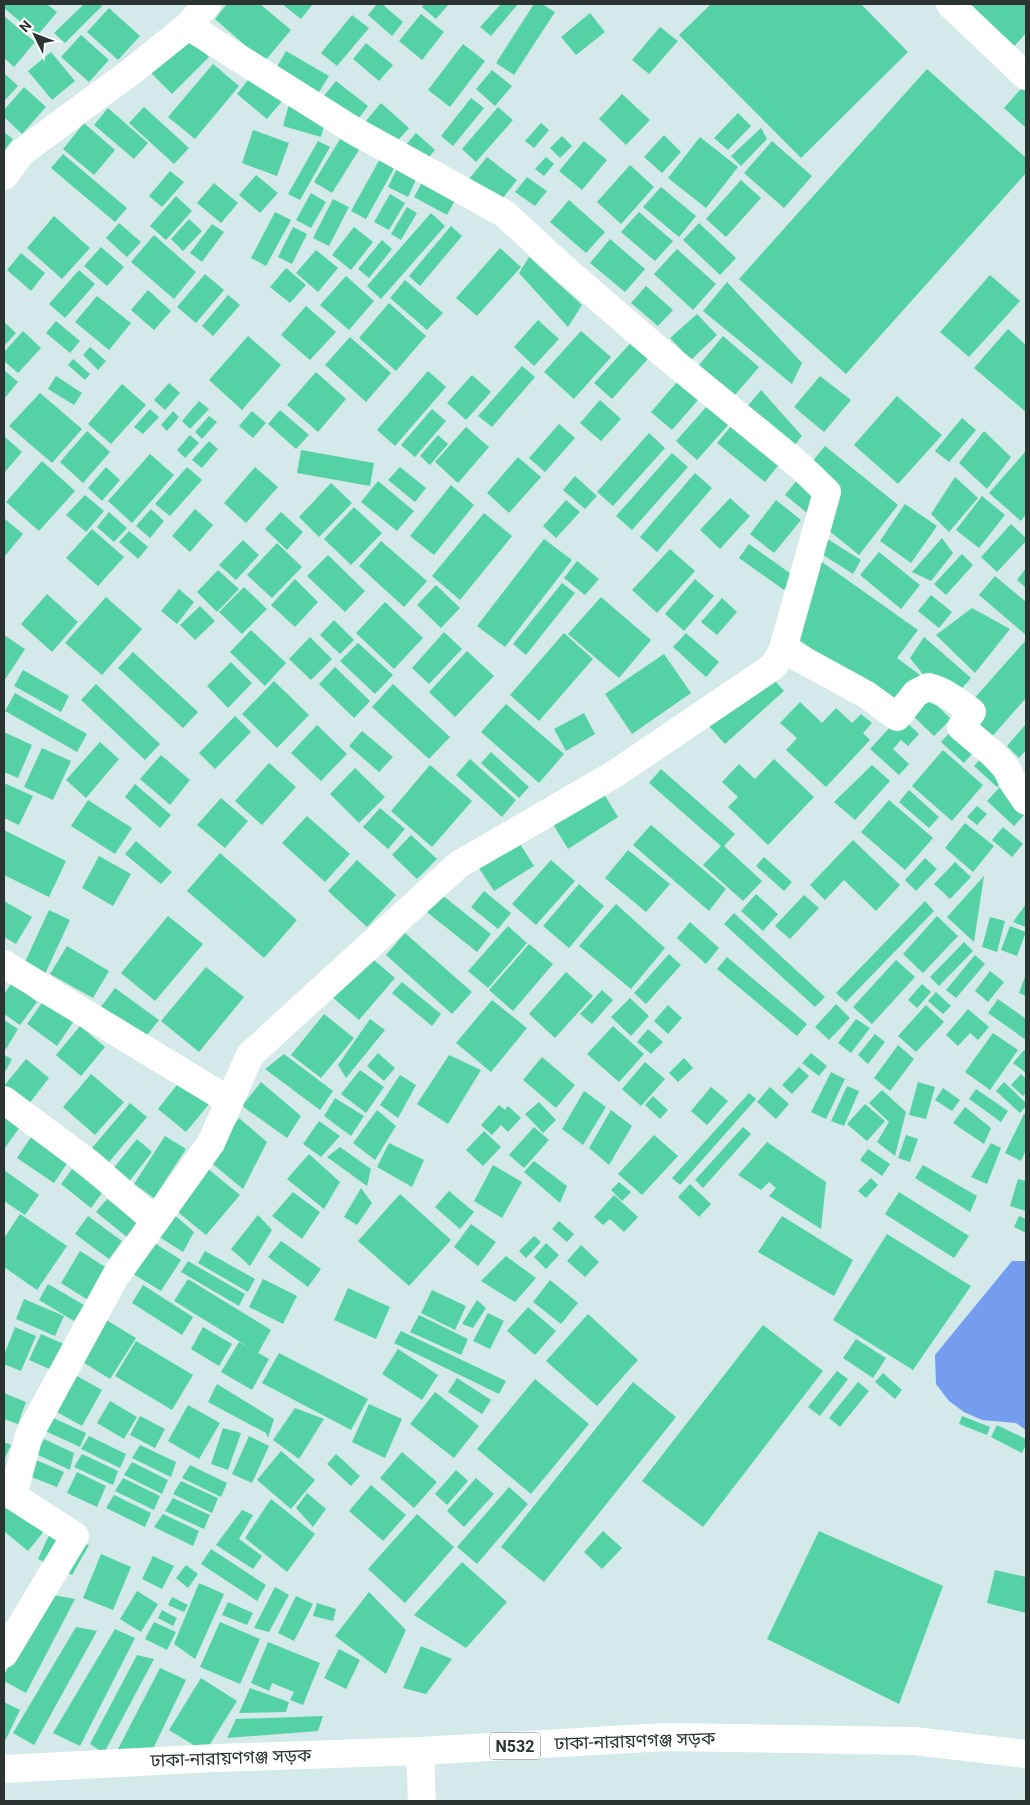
<svg xmlns="http://www.w3.org/2000/svg" width="1030" height="1805" viewBox="0 0 1030 1805" font-family="Roboto,'Noto Sans Bengali',sans-serif">
  <rect width="100%" height="100%" fill="#d4e9e9"/>
  <path fill="#749def" d="M1012,1261H1026V1430L1016,1423L982,1420L964,1412L949,1401L936,1384L935,1355Z"/>
  <g fill="#55d2a5">
    <path d="M4,4H47L57,12L37,36L4,8Z"/>
    <path d="M84,4H99L102,6L65,43L54,33Z"/>
    <path d="M227,4H260L291,30L264,62L215,19Z"/>
    <path d="M282,4H313L301,19Z"/>
    <path d="M377,4H382L403,22L392,36L368,15Z"/>
    <path d="M424,4H449L436,19L422,7Z"/>
    <path d="M501,4H518L491,36L480,27Z"/>
    <path d="M534,4H542L555,12L514,75L496,63Z"/>
    <path d="M711,4H861L908,52L801,158L679,35Z"/>
    <path d="M959,4H1026V33L1009,52Z"/>
    <path d="M109,8L140,36L118,60L87,32Z"/>
    <path d="M590,13L605,32L576,55L561,37Z"/>
    <path d="M421,14L444,32L422,60L399,41Z"/>
    <path d="M352,15L369,28L337,66L321,53Z"/>
    <path d="M4,16L35,42L14,67L4,58Z"/>
    <path d="M660,27L678,41L649,74L632,60Z"/>
    <path d="M81,35L109,60L89,82L61,57Z"/>
    <path d="M188,36L209,57L172,94L151,73Z"/>
    <path d="M366,43L393,65L379,81L353,59Z"/>
    <path d="M463,44L485,61L450,107L428,90Z"/>
    <path d="M286,51L329,76L316,97L274,72Z"/>
    <path d="M51,52L75,81L52,100L28,71Z"/>
    <path d="M213,64L239,86L195,139L168,117Z"/>
    <path d="M927,69L1026,158V173L846,374L739,279Z"/>
    <path d="M492,70L512,86L495,106L476,89Z"/>
    <path d="M4,73L18,86L4,101Z"/>
    <path d="M252,75L283,100L267,119L237,94Z"/>
    <path d="M336,81L368,106L356,122L323,97Z"/>
    <path d="M1026,83V128L1004,108Z"/>
    <path d="M24,87L46,107L22,134L4,117V110Z"/>
    <path d="M622,94L650,120L626,145L599,119Z"/>
    <path d="M471,98L484,108L453,146L441,136Z"/>
    <path d="M381,103L409,128L393,146L365,122Z"/>
    <path d="M289,104L327,115L321,137L283,126Z"/>
    <path d="M144,107L189,148L174,164L129,123Z"/>
    <path d="M498,107L513,120L476,162L462,149Z"/>
    <path d="M108,108L148,143L134,159L94,125Z"/>
    <path d="M738,113L751,126L728,150L714,138Z"/>
    <path d="M84,123L115,150L94,175L63,149Z"/>
    <path d="M541,123L549,130L534,148L525,141Z"/>
    <path d="M761,128L767,139L741,166L731,156Z"/>
    <path d="M253,130L289,143L277,176L242,163Z"/>
    <path d="M4,132L13,139L4,151Z"/>
    <path d="M416,133L435,150L423,164L404,147Z"/>
    <path d="M664,135L681,152L662,173L644,157Z"/>
    <path d="M562,136L572,146L560,158L550,148Z"/>
    <path d="M700,137L738,167L706,208L668,178Z"/>
    <path d="M340,139L359,150L332,193L314,182Z"/>
    <path d="M318,141L330,147L300,200L288,194Z"/>
    <path d="M584,141L607,160L582,190L559,171Z"/>
    <path d="M772,141L812,176L784,208L744,173Z"/>
    <path d="M63,154L127,208L115,222L51,168Z"/>
    <path d="M381,157L396,165L366,219L351,211Z"/>
    <path d="M487,157L517,180L499,203L469,179Z"/>
    <path d="M546,157L554,164L544,176L535,169Z"/>
    <path d="M400,162L420,171L408,197L388,187Z"/>
    <path d="M630,165L654,187L621,224L597,202Z"/>
    <path d="M170,171L184,182L162,207L149,196Z"/>
    <path d="M427,173L460,191L447,215L414,197Z"/>
    <path d="M256,175L278,193L260,213L239,195Z"/>
    <path d="M527,177L547,191L535,206L515,192Z"/>
    <path d="M741,180L761,198L726,237L706,219Z"/>
    <path d="M214,183L238,203L221,223L197,203Z"/>
    <path d="M661,187L696,216L679,237L643,207Z"/>
    <path d="M311,193L326,202L311,228L296,220Z"/>
    <path d="M390,194L405,203L389,230L374,222Z"/>
    <path d="M176,196L192,211L166,240L150,226Z"/>
    <path d="M333,199L349,207L329,246L313,238Z"/>
    <path d="M569,200L605,232L586,253L550,222Z"/>
    <path d="M407,207L417,213L401,240L391,234Z"/>
    <path d="M275,212L291,220L266,266L251,258Z"/>
    <path d="M639,212L673,241L655,261L621,232Z"/>
    <path d="M431,213L445,226L381,299L367,286Z"/>
    <path d="M54,216L90,248L62,279L27,248Z"/>
    <path d="M189,219L202,231L183,251L171,239Z"/>
    <path d="M119,223L141,242L127,257L106,238Z"/>
    <path d="M699,223L736,258L720,275L683,240Z"/>
    <path d="M212,224L224,232L202,262L190,253Z"/>
    <path d="M451,226L462,236L420,286L409,276Z"/>
    <path d="M293,227L307,234L292,264L278,257Z"/>
    <path d="M354,227L373,242L351,270L332,255Z"/>
    <path d="M154,235L196,272L174,299L131,262Z"/>
    <path d="M610,239L645,269L625,292L590,263Z"/>
    <path d="M382,240L392,249L369,278L358,269Z"/>
    <path d="M101,247L124,267L107,286L84,266Z"/>
    <path d="M500,248L521,267L477,316L456,298Z"/>
    <path d="M677,249L716,284L693,310L654,274Z"/>
    <path d="M316,250L338,268L318,292L296,273Z"/>
    <path d="M21,253L45,273L31,291L7,270Z"/>
    <path d="M529,257L582,305L568,327L519,273Z"/>
    <path d="M286,268L306,285L290,303L270,287Z"/>
    <path d="M79,270L95,284L65,318L49,304Z"/>
    <path d="M205,274L224,290L196,323L177,307Z"/>
    <path d="M990,275L1020,301L969,357L940,332Z"/>
    <path d="M346,276L374,301L349,330L320,305Z"/>
    <path d="M405,280L443,313L427,330L390,298Z"/>
    <path d="M727,282L802,363L792,384L703,311Z"/>
    <path d="M646,286L673,310L658,326L631,303Z"/>
    <path d="M148,290L171,311L154,330L131,310Z"/>
    <path d="M228,295L240,305L213,336L202,326Z"/>
    <path d="M97,296L131,323L109,350L75,322Z"/>
    <path d="M389,303L426,336L396,371L359,338Z"/>
    <path d="M306,306L336,332L310,360L281,335Z"/>
    <path d="M697,314L717,335L691,360L670,338Z"/>
    <path d="M538,320L559,339L534,366L514,347Z"/>
    <path d="M56,321L80,341L70,353L46,333Z"/>
    <path d="M4,322L16,333L4,346Z"/>
    <path d="M1008,329L1026,345V412L974,368Z"/>
    <path d="M23,331L41,348L18,373L4,361V352Z"/>
    <path d="M581,331L611,357L574,399L544,372Z"/>
    <path d="M638,335L655,351L612,399L594,383Z"/>
    <path d="M248,336L281,365L242,410L209,380Z"/>
    <path d="M723,336L759,367L735,395L699,365Z"/>
    <path d="M350,337L391,373L366,402L325,365Z"/>
    <path d="M90,347L106,361L98,370L83,355Z"/>
    <path d="M73,359L90,374L85,380L68,365Z"/>
    <path d="M522,366L535,377L492,427L478,416Z"/>
    <path d="M4,370L18,382L4,399Z"/>
    <path d="M428,371L446,387L395,446L377,430Z"/>
    <path d="M316,372L346,399L318,432L287,405Z"/>
    <path d="M472,375L491,392L466,420L447,403Z"/>
    <path d="M56,376L82,393L74,405L48,389Z"/>
    <path d="M820,376L851,400L824,432L794,407Z"/>
    <path d="M677,382L698,400L672,430L651,412Z"/>
    <path d="M169,383L180,393L165,410L154,400Z"/>
    <path d="M122,384L146,405L111,444L88,424Z"/>
    <path d="M761,390L802,436L765,482L717,443Z"/>
    <path d="M40,393L82,429L52,463L9,426Z"/>
    <path d="M897,396L942,435L898,484L854,445Z"/>
    <path d="M600,400L621,419L601,441L580,423Z"/>
    <path d="M199,401L209,409L190,429L182,421Z"/>
    <path d="M708,405L729,424L697,460L676,441Z"/>
    <path d="M150,409L159,417L143,434L134,427Z"/>
    <path d="M432,409L446,421L415,457L401,445Z"/>
    <path d="M280,410L309,435L296,449L268,424Z"/>
    <path d="M173,411L179,417L167,431L161,425Z"/>
    <path d="M252,411L266,423L253,438L239,426Z"/>
    <path d="M209,416L217,422L202,439L195,432Z"/>
    <path d="M962,418L976,430L949,462L935,451Z"/>
    <path d="M559,424L575,438L545,472L529,458Z"/>
    <path d="M466,427L489,447L458,483L435,462Z"/>
    <path d="M87,431L110,452L83,483L60,462Z"/>
    <path d="M984,431L1011,457L987,489L959,463Z"/>
    <path d="M649,433L665,448L613,506L597,492Z"/>
    <path d="M190,435L199,443L185,458L177,450Z"/>
    <path d="M438,435L448,444L430,465L420,456Z"/>
    <path d="M4,436L22,452L4,473Z"/>
    <path d="M209,441L218,449L202,468L192,460Z"/>
    <path d="M825,446L898,505L859,555L785,495Z"/>
    <path d="M301,450L374,463L370,486L297,473Z"/>
    <path d="M1025,452L1026,454V514L1021,521L989,493Z"/>
    <path d="M672,453L688,467L632,530L616,516Z"/>
    <path d="M150,454L174,475L132,523L108,501Z"/>
    <path d="M518,457L541,477L509,513L487,493Z"/>
    <path d="M42,461L75,491L39,531L6,502Z"/>
    <path d="M106,467L120,480L102,501L88,488Z"/>
    <path d="M187,467L202,480L170,516L155,504Z"/>
    <path d="M255,467L278,487L246,523L224,503Z"/>
    <path d="M400,467L426,488L415,502L388,480Z"/>
    <path d="M695,473L712,488L657,552L640,537Z"/>
    <path d="M575,476L597,496L585,509L563,490Z"/>
    <path d="M955,477L978,498L949,532L931,514Z"/>
    <path d="M378,481L414,511L397,531L361,502Z"/>
    <path d="M331,483L352,503L319,537L299,517Z"/>
    <path d="M451,485L474,505L434,555L410,536Z"/>
    <path d="M85,495L104,511L86,532L66,515Z"/>
    <path d="M982,496L1005,515L979,548L956,530Z"/>
    <path d="M730,498L750,516L720,549L700,530Z"/>
    <path d="M566,500L580,512L556,538L543,526Z"/>
    <path d="M776,500L801,520L774,553L750,534Z"/>
    <path d="M905,504L937,526L911,563L880,541Z"/>
    <path d="M354,507L382,533L351,565L324,539Z"/>
    <path d="M151,509L164,521L150,538L136,526Z"/>
    <path d="M195,509L213,525L190,552L172,536Z"/>
    <path d="M109,512L127,528L114,542L97,527Z"/>
    <path d="M281,512L303,532L287,550L265,529Z"/>
    <path d="M484,513L512,536L460,600L432,576Z"/>
    <path d="M4,518L23,534L4,557Z"/>
    <path d="M1011,524L1026,538V541L997,572L981,557Z"/>
    <path d="M92,529L124,557L98,586L66,558Z"/>
    <path d="M129,531L148,547L138,559L119,542Z"/>
    <path d="M821,535L861,560L853,574L812,548Z"/>
    <path d="M942,538L953,553L931,581L912,572Z"/>
    <path d="M544,539L572,560L505,647L477,626Z"/>
    <path d="M243,540L259,555L236,580L219,565Z"/>
    <path d="M381,541L427,581L404,607L359,566Z"/>
    <path d="M277,543L302,567L272,598L247,575Z"/>
    <path d="M749,544L794,576L784,590L739,558Z"/>
    <path d="M670,549L695,571L657,613L632,590Z"/>
    <path d="M879,552L920,585L901,609L860,575Z"/>
    <path d="M962,554L973,565L946,595L934,584Z"/>
    <path d="M328,555L365,591L345,612L307,576Z"/>
    <path d="M815,557L918,630L897,658L920,675L896,709L791,634Z"/>
    <path d="M577,561L599,579L585,595L564,578Z"/>
    <path d="M1026,568V588L1017,580Z"/>
    <path d="M218,570L239,589L217,612L197,592Z"/>
    <path d="M995,576L1026,602V635L979,595Z"/>
    <path d="M295,579L318,602L295,627L271,605Z"/>
    <path d="M695,579L714,596L684,631L665,614Z"/>
    <path d="M562,583L575,593L526,655L513,644Z"/>
    <path d="M436,585L460,608L441,628L417,605Z"/>
    <path d="M244,587L267,609L242,634L219,612Z"/>
    <path d="M179,589L194,602L177,624L161,611Z"/>
    <path d="M47,594L78,622L52,652L21,624Z"/>
    <path d="M931,595L952,612L939,628L918,611Z"/>
    <path d="M106,597L142,629L102,675L65,643Z"/>
    <path d="M601,597L651,640L619,678L568,634Z"/>
    <path d="M722,598L737,612L717,635L701,622Z"/>
    <path d="M385,602L423,638L394,669L356,633Z"/>
    <path d="M200,606L215,621L195,640L180,625Z"/>
    <path d="M972,608L1010,629L975,673L936,635Z"/>
    <path d="M334,620L354,640L340,654L320,635Z"/>
    <path d="M251,630L286,663L265,686L230,652Z"/>
    <path d="M444,632L462,649L429,684L412,668Z"/>
    <path d="M564,633L593,659L539,721L510,695Z"/>
    <path d="M686,633L719,662L706,677L673,647Z"/>
    <path d="M4,635L25,649L4,681Z"/>
    <path d="M310,637L332,659L311,680L289,659Z"/>
    <path d="M924,637L971,678L949,703L938,693L910,658Z"/>
    <path d="M1026,640V698L989,740L964,710Z"/>
    <path d="M358,643L393,675L375,694L340,661Z"/>
    <path d="M467,651L494,676L455,717L429,692Z"/>
    <path d="M133,652L198,712L183,728L118,668Z"/>
    <path d="M664,654L691,693L632,734L605,694Z"/>
    <path d="M231,662L252,683L228,708L207,686Z"/>
    <path d="M335,667L370,701L354,718L319,684Z"/>
    <path d="M23,670L69,696L61,712L14,686Z"/>
    <path d="M767,672L784,691L725,744L708,725Z"/>
    <path d="M274,681L309,715L277,748L242,714Z"/>
    <path d="M96,684L160,744L145,760L81,700Z"/>
    <path d="M393,684L450,737L429,759L372,707Z"/>
    <path d="M15,693L87,734L77,752L5,711Z"/>
    <path d="M925,694L951,719L934,736L908,711Z"/>
    <path d="M800,702L822,723L836,708L852,723L861,714L872,723L863,733L870,740L826,787L786,750L797,738L780,723Z"/>
    <path d="M506,704L564,754L539,783L481,732Z"/>
    <path d="M584,713L595,734L566,751L554,729Z"/>
    <path d="M235,716L251,732L215,769L199,753Z"/>
    <path d="M900,716L919,734L908,746L901,740L893,749L909,764L899,775L870,749Z"/>
    <path d="M1026,724V750L1019,758L1007,746Z"/>
    <path d="M317,725L347,754L321,781L291,753Z"/>
    <path d="M957,725L979,746L964,763L941,742Z"/>
    <path d="M362,731L393,757L379,772L349,746Z"/>
    <path d="M4,732L32,745L18,778L4,772Z"/>
    <path d="M100,742L119,759L86,798L66,780Z"/>
    <path d="M42,748L71,761L53,800L24,787Z"/>
    <path d="M943,750L983,785L952,821L912,786Z"/>
    <path d="M491,752L529,787L519,798L481,763Z"/>
    <path d="M161,755L190,780L170,805L140,779Z"/>
    <path d="M983,756L1006,777L997,787L974,766Z"/>
    <path d="M470,759L516,800L502,817L456,775Z"/>
    <path d="M774,759L814,797L768,845L728,807L738,797L722,782L739,764L755,779Z"/>
    <path d="M269,763L296,787L262,825L235,801Z"/>
    <path d="M430,765L472,801L432,847L391,811Z"/>
    <path d="M872,765L890,781L855,820L834,802Z"/>
    <path d="M355,768L385,797L359,823L330,794Z"/>
    <path d="M661,769L735,834L724,846L762,881L743,901L703,865L721,846L649,783Z"/>
    <path d="M1011,775L1026,813L1014,826L987,801Z"/>
    <path d="M4,783L33,796L19,825L4,818Z"/>
    <path d="M135,784L171,815L160,828L125,797Z"/>
    <path d="M598,784L618,817L568,849L548,816Z"/>
    <path d="M909,790L939,817L929,828L899,802Z"/>
    <path d="M221,798L248,821L225,848L197,825Z"/>
    <path d="M88,800L132,828L115,854L71,826Z"/>
    <path d="M889,800L933,838L905,870L861,832Z"/>
    <path d="M977,806L987,814L977,825L967,817Z"/>
    <path d="M380,808L405,829L388,849L363,827Z"/>
    <path d="M307,816L350,854L325,882L282,843Z"/>
    <path d="M965,823L994,846L973,872L945,848Z"/>
    <path d="M651,825L726,889L709,911L633,845Z"/>
    <path d="M1003,827L1023,844L1012,857L992,840Z"/>
    <path d="M4,830L66,861L49,897L4,875Z"/>
    <path d="M411,835L437,859L417,879L392,855Z"/>
    <path d="M515,836L534,866L494,891L475,862Z"/>
    <path d="M853,840L900,885L876,911L844,880L825,900L810,885Z"/>
    <path d="M136,841L172,872L161,884L125,854Z"/>
    <path d="M628,850L670,884L646,912L605,878Z"/>
    <path d="M220,853L297,920L264,958L187,891Z"/>
    <path d="M99,856L131,874L113,906L82,888Z"/>
    <path d="M764,857L792,882L784,891L756,866Z"/>
    <path d="M925,858L937,869L916,891L905,880Z"/>
    <path d="M357,860L396,895L367,927L328,891Z"/>
    <path d="M551,860L575,881L536,925L512,904Z"/>
    <path d="M955,862L971,877L950,899L934,884Z"/>
    <path d="M984,876L974,942L947,917Z"/>
    <path d="M579,884L604,906L569,948L543,926Z"/>
    <path d="M437,891L491,934L477,952L423,909Z"/>
    <path d="M484,891L511,913L498,929L471,907Z"/>
    <path d="M756,894L778,914L763,931L741,911Z"/>
    <path d="M804,895L819,908L790,939L775,926Z"/>
    <path d="M4,901L32,917L16,944L4,937Z"/>
    <path d="M925,901L934,911L846,1002L836,993Z"/>
    <path d="M616,904L665,948L631,989L579,946Z"/>
    <path d="M1026,904V927L1013,922Z"/>
    <path d="M49,910L70,920L45,974L24,964Z"/>
    <path d="M734,913L825,997L815,1007L724,924Z"/>
    <path d="M168,916L203,944L155,1001L121,973Z"/>
    <path d="M937,916L958,936L923,973L903,954Z"/>
    <path d="M990,917L1005,921L997,952L982,947Z"/>
    <path d="M690,922L719,948L706,964L677,938Z"/>
    <path d="M508,926L527,943L488,988L468,971Z"/>
    <path d="M1010,926L1026,932L1017,956L1001,950Z"/>
    <path d="M405,933L472,992L452,1014L386,955Z"/>
    <path d="M964,942L973,951L939,986L930,977Z"/>
    <path d="M529,944L553,964L513,1011L489,990Z"/>
    <path d="M67,946L109,971L93,998L50,974Z"/>
    <path d="M367,954L395,978L359,1020L331,996Z"/>
    <path d="M669,954L681,965L646,1004L634,993Z"/>
    <path d="M975,955L985,964L956,998L946,990Z"/>
    <path d="M727,957L807,1024L797,1036L717,969Z"/>
    <path d="M896,960L915,977L872,1024L853,1007Z"/>
    <path d="M206,967L244,997L199,1052L161,1021Z"/>
    <path d="M990,971L1004,982L988,1002L975,991Z"/>
    <path d="M566,972L593,996L555,1038L529,1014Z"/>
    <path d="M1026,974V996L1019,993Z"/>
    <path d="M402,982L441,1014L432,1026L392,993Z"/>
    <path d="M12,983L37,1002L20,1025L4,1014V994Z"/>
    <path d="M922,984L931,992L917,1008L908,1000Z"/>
    <path d="M115,988L159,1020L143,1040L100,1008Z"/>
    <path d="M602,990L613,1000L592,1024L580,1014Z"/>
    <path d="M936,992L951,1006L943,1014L928,1001Z"/>
    <path d="M630,998L649,1016L631,1036L611,1017Z"/>
    <path d="M998,999L1026,1019V1040L988,1013Z"/>
    <path d="M44,1000L74,1021L57,1046L27,1024Z"/>
    <path d="M492,1000L527,1028L491,1072L456,1043Z"/>
    <path d="M836,1004L850,1018L829,1040L815,1027Z"/>
    <path d="M668,1005L682,1018L668,1034L654,1021Z"/>
    <path d="M926,1005L944,1022L916,1052L898,1036Z"/>
    <path d="M968,1009L989,1027L978,1040L970,1033L958,1046L946,1035Z"/>
    <path d="M324,1014L354,1038L321,1078L291,1055Z"/>
    <path d="M370,1019L385,1030L346,1078L338,1065Z"/>
    <path d="M856,1019L870,1028L851,1053L838,1043Z"/>
    <path d="M4,1020L18,1029L6,1049L4,1048Z"/>
    <path d="M80,1026L105,1047L81,1076L56,1055Z"/>
    <path d="M613,1026L644,1054L619,1082L587,1054Z"/>
    <path d="M648,1029L663,1042L651,1054L637,1042Z"/>
    <path d="M993,1033L1018,1050L990,1090L965,1072Z"/>
    <path d="M875,1034L885,1042L868,1064L858,1055Z"/>
    <path d="M898,1045L914,1059L890,1091L874,1078Z"/>
    <path d="M1024,1050L1026,1051V1073L1013,1063Z"/>
    <path d="M378,1053L395,1068L384,1081L367,1066Z"/>
    <path d="M811,1053L827,1066L819,1076L802,1063Z"/>
    <path d="M284,1054L333,1091L320,1110L265,1069Z"/>
    <path d="M4,1055L12,1059L4,1074Z"/>
    <path d="M449,1055L481,1070L448,1124L417,1104Z"/>
    <path d="M542,1057L575,1085L556,1108L523,1080Z"/>
    <path d="M684,1058L693,1068L678,1082L669,1073Z"/>
    <path d="M26,1059L49,1078L24,1110L4,1094V1086Z"/>
    <path d="M645,1062L665,1079L641,1106L622,1089Z"/>
    <path d="M799,1067L809,1076L792,1094L782,1085Z"/>
    <path d="M360,1070L384,1087L366,1113L341,1094Z"/>
    <path d="M831,1072L845,1079L826,1119L811,1112Z"/>
    <path d="M91,1074L124,1102L95,1135L63,1107Z"/>
    <path d="M1021,1074L1026,1079V1093L1023,1096L1011,1085Z"/>
    <path d="M400,1075L416,1085L398,1118L380,1105Z"/>
    <path d="M180,1081L209,1104L186,1132L158,1109Z"/>
    <path d="M261,1082L301,1116L287,1138L242,1106Z"/>
    <path d="M918,1082L935,1087L926,1119L909,1115Z"/>
    <path d="M1004,1082L1026,1103V1106L1020,1113L996,1091Z"/>
    <path d="M847,1086L859,1091L844,1126L831,1121Z"/>
    <path d="M711,1087L728,1101L707,1125L691,1111Z"/>
    <path d="M770,1087L789,1104L776,1119L757,1102Z"/>
    <path d="M943,1088L960,1100L952,1111L935,1100Z"/>
    <path d="M976,1089L1008,1111L1001,1122L969,1099Z"/>
    <path d="M882,1090L906,1112L895,1156L877,1142L889,1122L869,1103Z"/>
    <path d="M584,1091L606,1107L583,1145L562,1129Z"/>
    <path d="M749,1093L756,1099L680,1185L672,1178Z"/>
    <path d="M653,1096L668,1110L660,1119L645,1105Z"/>
    <path d="M335,1098L364,1116L351,1136L324,1116Z"/>
    <path d="M539,1102L556,1120L543,1133L525,1114Z"/>
    <path d="M130,1103L147,1117L109,1162L92,1148Z"/>
    <path d="M4,1104L25,1120L4,1149Z"/>
    <path d="M865,1104L885,1121L867,1141L847,1124Z"/>
    <path d="M499,1105L505,1110L508,1106L521,1118L508,1132L501,1125L492,1135L481,1125Z"/>
    <path d="M965,1107L991,1128L984,1144L953,1123Z"/>
    <path d="M377,1110L396,1126L375,1160L353,1143Z"/>
    <path d="M611,1110L632,1126L609,1165L589,1148Z"/>
    <path d="M1024,1114L1026,1115V1150L1021,1161L1005,1153Z"/>
    <path d="M239,1118L267,1142L243,1189L209,1161Z"/>
    <path d="M319,1121L340,1136L321,1157L303,1144Z"/>
    <path d="M534,1127L549,1140L524,1168L509,1155Z"/>
    <path d="M743,1127L751,1134L703,1188L695,1180Z"/>
    <path d="M484,1131L501,1147L483,1166L466,1150Z"/>
    <path d="M654,1135L678,1156L642,1195L618,1174Z"/>
    <path d="M906,1135L918,1139L910,1162L898,1158Z"/>
    <path d="M165,1136L186,1149L154,1198L134,1184Z"/>
    <path d="M31,1137L68,1162L54,1183L17,1158Z"/>
    <path d="M137,1139L152,1152L128,1183L112,1170Z"/>
    <path d="M767,1142L826,1182L821,1229L769,1196L776,1188L769,1182L761,1190L738,1175Z"/>
    <path d="M389,1143L424,1160L412,1187L377,1167Z"/>
    <path d="M991,1143L1001,1148L987,1184L971,1177Z"/>
    <path d="M340,1147L371,1169L367,1186L327,1157Z"/>
    <path d="M868,1149L890,1164L882,1176L860,1160Z"/>
    <path d="M309,1154L340,1182L324,1209L287,1179Z"/>
    <path d="M534,1161L567,1186L560,1203L524,1172Z"/>
    <path d="M493,1165L522,1182L502,1218L474,1201Z"/>
    <path d="M923,1165L977,1196L970,1212L915,1178Z"/>
    <path d="M207,1168L240,1195L206,1235L173,1208Z"/>
    <path d="M72,1169L102,1193L91,1208L61,1184Z"/>
    <path d="M4,1170L39,1195L25,1215L4,1201Z"/>
    <path d="M871,1178L878,1185L866,1198L858,1191Z"/>
    <path d="M1018,1179L1026,1181V1211L1010,1206Z"/>
    <path d="M619,1182L631,1192L622,1201L611,1190Z"/>
    <path d="M690,1184L711,1204L699,1217L678,1197Z"/>
    <path d="M361,1188L372,1203L357,1225L344,1217Z"/>
    <path d="M449,1191L474,1212L460,1229L435,1207Z"/>
    <path d="M293,1192L320,1212L302,1239L272,1216Z"/>
    <path d="M899,1192L969,1236L954,1258L885,1214Z"/>
    <path d="M400,1194L451,1240L409,1286L358,1241Z"/>
    <path d="M614,1195L638,1217L624,1232L610,1219L603,1225L594,1217Z"/>
    <path d="M107,1199L139,1224L128,1238L96,1212Z"/>
    <path d="M171,1212L194,1232L183,1252L153,1233Z"/>
    <path d="M20,1214L67,1246L37,1290L4,1267V1238Z"/>
    <path d="M258,1215L272,1230L250,1266L231,1249Z"/>
    <path d="M88,1216L122,1241L109,1259L75,1234Z"/>
    <path d="M782,1216L853,1260L834,1296L758,1252Z"/>
    <path d="M1019,1216L1026,1219V1233L1014,1227Z"/>
    <path d="M559,1221L574,1234L567,1242L552,1229Z"/>
    <path d="M471,1224L496,1242L478,1266L454,1247Z"/>
    <path d="M887,1234L971,1286L913,1370L833,1320Z"/>
    <path d="M534,1236L541,1242L526,1258L519,1251Z"/>
    <path d="M145,1237L181,1260L161,1291L125,1269Z"/>
    <path d="M281,1241L321,1269L308,1287L268,1257Z"/>
    <path d="M546,1243L559,1255L546,1269L534,1257Z"/>
    <path d="M581,1245L599,1262L585,1277L567,1261Z"/>
    <path d="M80,1251L107,1268L88,1300L61,1283Z"/>
    <path d="M205,1251L255,1279L248,1292L198,1263Z"/>
    <path d="M506,1256L536,1278L515,1302L481,1281Z"/>
    <path d="M188,1261L245,1294L239,1306L181,1272Z"/>
    <path d="M188,1279L271,1330L258,1353L269,1359L252,1390L221,1372L239,1342L250,1348L174,1301Z"/>
    <path d="M263,1279L297,1296L283,1324L249,1307Z"/>
    <path d="M550,1280L578,1303L561,1324L533,1302Z"/>
    <path d="M48,1284L84,1305L74,1321L39,1300Z"/>
    <path d="M143,1285L193,1317L182,1335L132,1303Z"/>
    <path d="M348,1288L390,1307L376,1339L334,1320Z"/>
    <path d="M432,1290L466,1306L455,1330L421,1313Z"/>
    <path d="M24,1299L64,1316L55,1336L16,1319Z"/>
    <path d="M477,1300L486,1308L473,1328L462,1324Z"/>
    <path d="M528,1307L556,1331L535,1355L507,1331Z"/>
    <path d="M488,1313L504,1321L490,1349L473,1341Z"/>
    <path d="M588,1314L638,1360L597,1406L546,1361Z"/>
    <path d="M419,1315L468,1339L461,1355L410,1332Z"/>
    <path d="M103,1318L136,1338L110,1379L78,1359Z"/>
    <path d="M763,1325L823,1371L703,1527L642,1481Z"/>
    <path d="M15,1327L36,1336L21,1371L4,1364V1355Z"/>
    <path d="M203,1327L232,1344L219,1366L191,1349Z"/>
    <path d="M401,1331L506,1381L499,1394L394,1343Z"/>
    <path d="M41,1334L66,1345L54,1371L29,1360Z"/>
    <path d="M856,1339L886,1358L873,1378L843,1358Z"/>
    <path d="M136,1341L193,1375L172,1410L115,1376Z"/>
    <path d="M398,1349L438,1375L422,1400L382,1374Z"/>
    <path d="M279,1353L368,1399L351,1430L262,1383Z"/>
    <path d="M837,1371L848,1379L820,1416L808,1407Z"/>
    <path d="M883,1373L902,1390L895,1399L875,1382Z"/>
    <path d="M77,1376L102,1390L82,1426L57,1412Z"/>
    <path d="M457,1378L491,1400L482,1414L448,1392Z"/>
    <path d="M535,1379L589,1424L531,1494L477,1449Z"/>
    <path d="M633,1382L676,1417L544,1582L501,1547Z"/>
    <path d="M858,1382L869,1391L840,1427L829,1418Z"/>
    <path d="M217,1384L274,1419L268,1438L266,1433L208,1402Z"/>
    <path d="M435,1392L479,1426L454,1458L410,1424Z"/>
    <path d="M4,1393L26,1402L18,1424L4,1419Z"/>
    <path d="M110,1401L137,1417L124,1439L97,1423Z"/>
    <path d="M369,1404L402,1419L385,1458L352,1442Z"/>
    <path d="M188,1405L220,1423L199,1459L168,1441Z"/>
    <path d="M295,1408L324,1419L299,1459L273,1440Z"/>
    <path d="M49,1416L86,1433L80,1447L41,1429Z"/>
    <path d="M140,1416L165,1429L155,1448L130,1435Z"/>
    <path d="M962,1416L990,1427L987,1435L959,1424Z"/>
    <path d="M997,1425L1026,1439V1444L1022,1453L991,1437Z"/>
    <path d="M223,1428L241,1433L228,1470L211,1464Z"/>
    <path d="M89,1436L126,1454L120,1468L81,1449Z"/>
    <path d="M249,1436L269,1446L252,1483L232,1474Z"/>
    <path d="M44,1439L74,1453L70,1470L36,1454Z"/>
    <path d="M4,1442L11,1445L4,1460Z"/>
    <path d="M140,1445L176,1462L171,1477L132,1458Z"/>
    <path d="M281,1451L315,1480L291,1509L257,1480Z"/>
    <path d="M402,1452L437,1482L414,1508L380,1478Z"/>
    <path d="M82,1454L118,1471L113,1485L74,1467Z"/>
    <path d="M336,1454L360,1476L351,1486L327,1464Z"/>
    <path d="M34,1459L64,1472L57,1487L26,1475Z"/>
    <path d="M132,1462L168,1480L162,1494L124,1475Z"/>
    <path d="M190,1465L227,1483L221,1497L182,1478Z"/>
    <path d="M456,1470L468,1481L447,1505L435,1494Z"/>
    <path d="M77,1472L106,1486L97,1507L67,1493Z"/>
    <path d="M123,1478L160,1496L154,1510L115,1491Z"/>
    <path d="M476,1478L494,1494L464,1527L447,1511Z"/>
    <path d="M181,1481L218,1498L212,1513L173,1494Z"/>
    <path d="M371,1485L406,1515L383,1541L349,1511Z"/>
    <path d="M509,1487L528,1504L477,1564L457,1547Z"/>
    <path d="M307,1493L326,1509L313,1527L296,1508Z"/>
    <path d="M114,1495L151,1513L145,1527L106,1508Z"/>
    <path d="M4,1496L45,1530L28,1551L4,1531Z"/>
    <path d="M173,1498L210,1515L204,1529L165,1511Z"/>
    <path d="M271,1499L315,1534L287,1572L245,1538Z"/>
    <path d="M242,1510L253,1515L239,1539L262,1556L253,1569L216,1545Z"/>
    <path d="M163,1514L199,1531L193,1546L154,1527Z"/>
    <path d="M417,1514L454,1547L405,1603L368,1569Z"/>
    <path d="M603,1531L622,1548L602,1569L584,1552Z"/>
    <path d="M819,1531L943,1586L899,1704L767,1639Z"/>
    <path d="M50,1533L89,1545L72,1575L38,1559Z"/>
    <path d="M211,1549L266,1585L257,1601L201,1564Z"/>
    <path d="M101,1554L131,1567L113,1610L83,1598Z"/>
    <path d="M153,1556L174,1566L162,1589L142,1579Z"/>
    <path d="M462,1562L507,1602L466,1648L414,1615Z"/>
    <path d="M186,1565L198,1574L188,1588L176,1578Z"/>
    <path d="M995,1570L1026,1577V1613L987,1603Z"/>
    <path d="M199,1583L224,1594L195,1659L174,1644Z"/>
    <path d="M275,1587L289,1595L269,1632L254,1628Z"/>
    <path d="M137,1591L158,1604L141,1632L120,1619Z"/>
    <path d="M369,1592L406,1630L386,1674L335,1636Z"/>
    <path d="M48,1594L75,1599L26,1693L4,1681V1675Z"/>
    <path d="M296,1596L313,1604L294,1641L278,1633Z"/>
    <path d="M172,1597L188,1605L184,1612L168,1605Z"/>
    <path d="M228,1602L253,1613L247,1625L222,1615Z"/>
    <path d="M317,1603L336,1609L333,1621L313,1616Z"/>
    <path d="M162,1610L177,1618L173,1626L158,1618Z"/>
    <path d="M154,1622L176,1632L167,1650L145,1639Z"/>
    <path d="M220,1622L260,1639L240,1684L200,1667Z"/>
    <path d="M76,1627L97,1631L34,1745L13,1733Z"/>
    <path d="M115,1629L135,1638L80,1746L53,1733Z"/>
    <path d="M268,1642L320,1663L303,1705L290,1700L294,1692L272,1683L269,1691L251,1683Z"/>
    <path d="M421,1646L452,1659L426,1694L403,1688Z"/>
    <path d="M339,1649L360,1660L346,1689L324,1678Z"/>
    <path d="M137,1655L154,1659L104,1753L90,1744Z"/>
    <path d="M160,1668L186,1680L151,1753L118,1749Z"/>
    <path d="M201,1678L237,1701L205,1752L169,1730Z"/>
    <path d="M250,1688L289,1702L286,1712L239,1713Z"/>
    <path d="M4,1702L20,1710L5,1741L4,1740Z"/>
    <path d="M323,1716L318,1731L227,1738L236,1719Z"/>
  </g>
  <g fill="none" stroke-linecap="round" stroke-linejoin="round">
    <g stroke="#fff" stroke-width="28">
      <path d="M950,4L1026,76"/>
      <path d="M188,26L353,130L505,214L559,264L655,347L799,465L827,492L783,649L867,695L897,717L916,693L928,687C945,691 957,701 972,712L961,727L993,754L1006,768L1013,782L1026,801"/>
      <path d="M4,176L22,152L132,71L188,26L207,4"/>
      <path d="M4,964L230,1101"/>
      <path d="M4,1100L90,1164L155,1221"/>
      <path d="M4,1654L75,1536L13,1496L29,1435L115,1277L211,1143L250,1055L458,865L613,775L774,666L783,649"/>
      <path d="M420,1751L422,1801"/>
    </g>
    <path stroke="#fff" stroke-width="28" d="M4,1769L216,1758L420,1751L665,1737L914,1741L1026,1754"/>
  </g>
  <g text-anchor="middle" stroke-width="4" stroke-linejoin="round" paint-order="stroke">
    <rect fill="#fff" stroke="#6b7070" stroke-width="1" x="490" y="1732.5" width="50" height="27" rx="4"/>
    <g font-size="16" font-weight="bold" fill="#2b3333">
      <text x="515" y="1752">N532</text>
    </g>
    <g font-size="18" fill="#2b3333" stroke="#fff">
      <text transform="translate(635 1741) rotate(-2)" y="6">ঢাকা-নারায়ণগঞ্জ সড়ক</text>
      <text transform="translate(231 1758) rotate(-2)" y="6">ঢাকা-নারায়ণগঞ্জ সড়ক</text>
    </g>
  </g>
  <rect width="1030" height="1805" fill="none" stroke="#2b3333" stroke-width="10"/>
  <g transform="translate(35 35) rotate(312)" stroke="#ffffff" stroke-width="4" paint-order="stroke">
  <path d="M0-4L9 19L0 12L-9 19Z" fill="#2b3333"/>
  <text y="-8" font-size="14" font-weight="bold" text-anchor="middle" fill="#2b3333">N</text>
  </g>
</svg>
